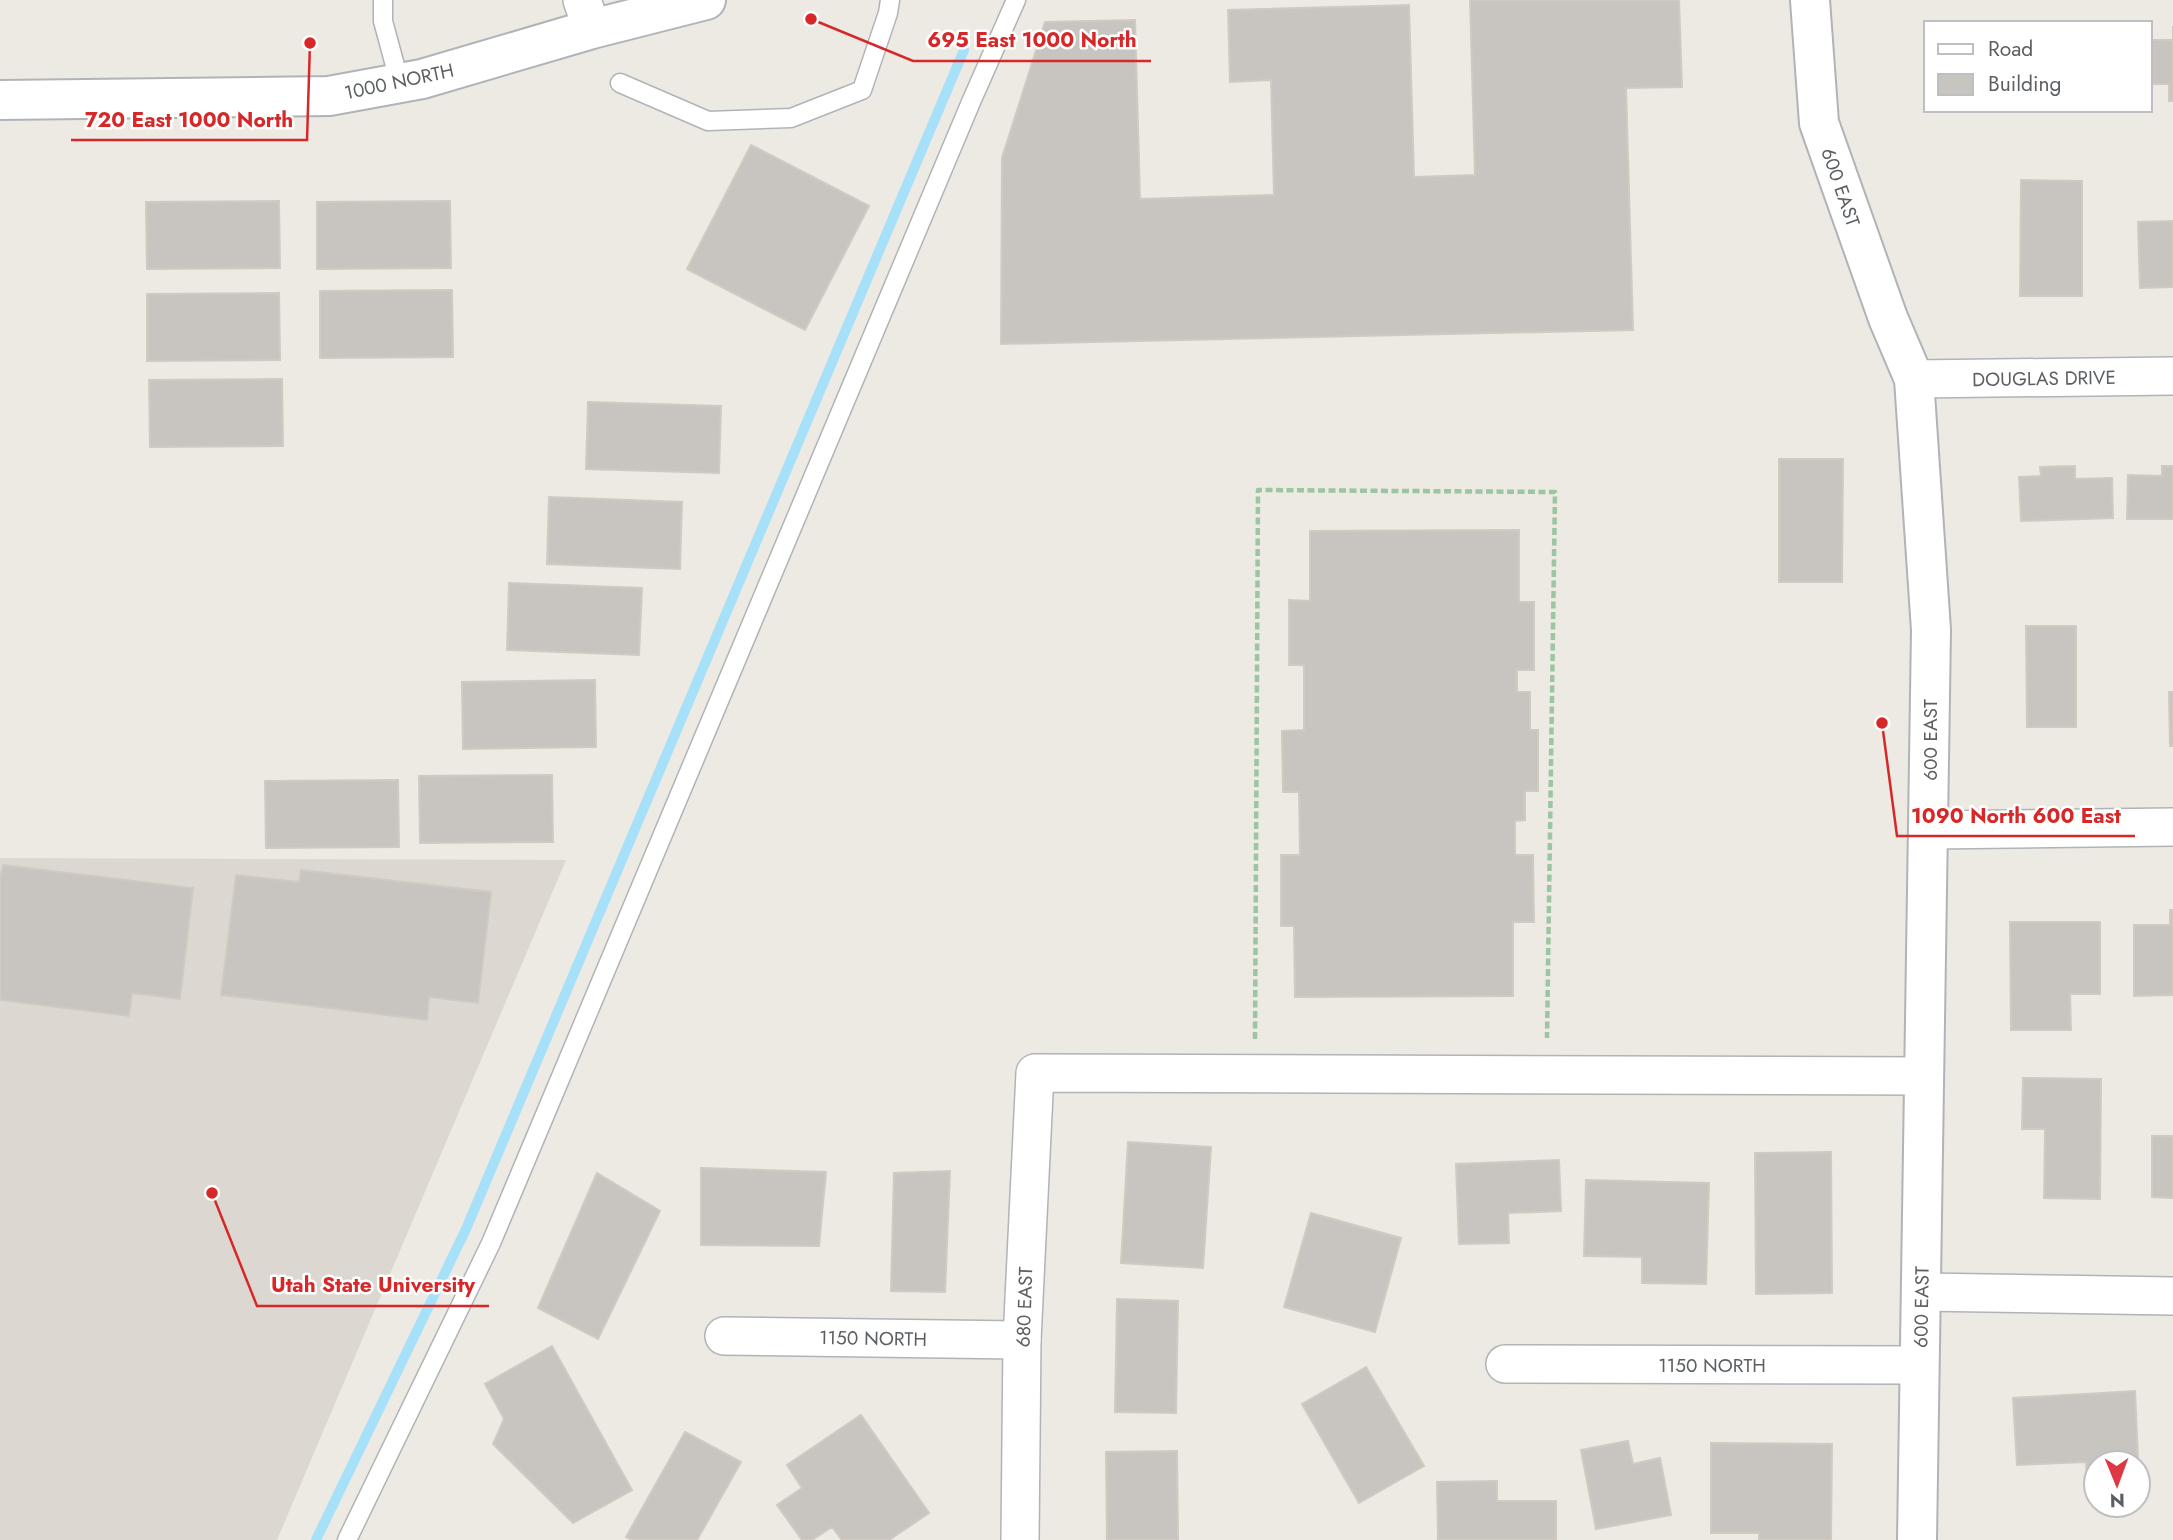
<svg xmlns="http://www.w3.org/2000/svg" width="2173" height="1540" viewBox="0 0 2173 1540" font-family="Jost,sans-serif">
  <rect width="100%" height="100%" fill="#ede9e3"/>
  <path fill="#dcd8d1" d="M0,858L566,860L277,1540H0Z"/>
  <g fill="none" stroke-linecap="round" stroke-linejoin="round">
    <path stroke="#a6e1f9" stroke-width="10" d="M316,1540L466,1229L964,50"/>
  </g>
  <g fill="#c8c4c0" stroke="#d1cac1" stroke-width="2">
    <path d="M1470,0H1679L1682,87L1626,88L1633,330L1001,344L1002,158L1045,22L1135,20L1140,199L1274,195L1271,80L1230,82L1228,10L1409,5L1414,177L1475,175Z"/>
    <path d="M2173,26V101H2169V84H2150V40H2173Z"/>
    <path d="M751,145L869,206L805,330L687,269Z"/>
    <path d="M2021,180L2082,181V296H2020Z"/>
    <path d="M279,201L280,268L147,269L146,202Z"/>
    <path d="M450,201L451,268L317,269V202Z"/>
    <path d="M2173,221V287L2140,288L2138,222Z"/>
    <path d="M452,290L453,357L320,358V291Z"/>
    <path d="M279,293L280,360L147,361V294Z"/>
    <path d="M282,379L283,446L150,447L149,380Z"/>
    <path d="M588,402L721,406L719,473L586,469Z"/>
    <path d="M1779,459H1843L1842,582H1779Z"/>
    <path d="M2075,466V479L2112,478L2113,518L2021,521L2019,477L2041,476L2040,467Z"/>
    <path d="M2162,466H2173V519H2127L2128,475L2162,476Z"/>
    <path d="M549,497L682,502L680,569L547,564Z"/>
    <path d="M1519,530V602H1534V670H1517V692H1530V730H1538V791H1525V820L1515,821V855H1533L1534,922H1513V996L1295,997L1294,926H1281V855H1300L1299,792H1283L1282,731L1304,730V665H1289V600L1310,601V531Z"/>
    <path d="M509,583L642,588L639,655L507,650Z"/>
    <path d="M2026,626H2076V727H2027Z"/>
    <path d="M595,680L596,747L463,749L462,682Z"/>
    <path d="M2169,692H2173V746H2170Z"/>
    <path d="M552,775L553,842L420,843L419,776Z"/>
    <path d="M398,780L399,847L266,848L265,781Z"/>
    <path d="M3,865L193,888L180,999L132,993L129,1016L0,1000V878Z"/>
    <path d="M301,870L491,892L478,1003L429,997L427,1020L221,995L236,875L299,882Z"/>
    <path d="M2170,910H2173V995L2134,996V925H2170Z"/>
    <path d="M2010,922H2100V994H2070L2071,1030H2011Z"/>
    <path d="M2023,1078L2101,1079L2100,1199L2044,1198L2045,1129H2022Z"/>
    <path d="M2152,1136H2173V1198L2152,1197Z"/>
    <path d="M1128,1142L1211,1147L1203,1268L1121,1263Z"/>
    <path d="M1831,1152L1832,1293L1756,1294L1755,1153Z"/>
    <path d="M1559,1160L1561,1211L1508,1213L1509,1243L1459,1244L1456,1164Z"/>
    <path d="M701,1168L826,1172L819,1246L701,1245Z"/>
    <path d="M950,1171L945,1292L891,1291L894,1173Z"/>
    <path d="M597,1173L660,1211L598,1339L538,1308Z"/>
    <path d="M1586,1180L1709,1183L1706,1284L1642,1283V1257L1584,1256Z"/>
    <path d="M1311,1213L1401,1238L1375,1332L1284,1307Z"/>
    <path d="M1117,1299L1178,1301L1176,1413L1115,1412Z"/>
    <path d="M552,1346L632,1490L573,1523L493,1444L504,1419L485,1384Z"/>
    <path d="M1366,1367L1424,1466L1359,1503L1302,1404Z"/>
    <path d="M2135,1391L2139,1480L2138,1463H2096V1482L2087,1483L2086,1462L2017,1465L2013,1398Z"/>
    <path d="M861,1415L929,1513L889,1540H842L832,1527L812,1540H802L777,1505L802,1488L787,1465Z"/>
    <path d="M685,1432L741,1462L697,1540H632L626,1537Z"/>
    <path d="M1628,1441L1633,1464L1660,1458L1671,1515L1596,1529L1581,1450Z"/>
    <path d="M1711,1443L1832,1444L1831,1540H1759V1533H1711Z"/>
    <path d="M1177,1451L1178,1540H1107L1106,1452Z"/>
    <path d="M1497,1481V1501H1556V1540H1438L1437,1482Z"/>
  </g>
  <g fill="none" stroke-linecap="round" stroke-linejoin="round">
    <g stroke="#b0b4b7" stroke-width="21">
      <g id="service">
        <path d="M383,0V21L400,84"/>
        <path d="M620,83L708,121L791,118L862,90L888,13L890,0"/>
        <path d="M347,1540L491,1243L971,102L1016,0"/>
      </g>
    </g>
    <g stroke="#b0b4b7" stroke-width="40">
      <g id="minor">
        <path d="M582,0L592,29"/>
        <path d="M1914,379L2173,376"/>
        <path d="M1929,830L2173,827"/>
        <path d="M1922,1292L2173,1296"/>
        <path d="M724,1336L1022,1340"/>
        <path d="M1505,1364L1919,1365"/>
        <path d="M1020,1540L1022,1340L1035,1073L1924,1076"/>
      </g>
    </g>
    <g stroke="#b0b4b7" stroke-width="42">
      <g id="tertiary">
        <path d="M1810,0L1819,123L1888,318L1914,379L1931,630L1917,1540"/>
        <path d="M0,100L329,96L422,79L592,29L706,0"/>
      </g>
    </g>
    <path stroke="#9bc6a1" stroke-width="4.5" stroke-dasharray="7 3.5" stroke-linecap="butt" d="M1255,1039L1258,490L1555,492L1547,1038"/>
    <use href="#service" stroke="#fff" stroke-width="18"/>
    <use href="#minor" stroke="#fff" stroke-width="37"/>
    <use href="#tertiary" stroke="#fff" stroke-width="38"/>
  </g>
  <g text-anchor="middle" stroke-width="5" stroke-linejoin="round" paint-order="stroke">
    <g font-size="19" fill="#5b5f62" stroke="#fff">
      <text transform="translate(399 81) rotate(-12)" y="7">1000 NORTH</text>
      <text transform="translate(1841 187) rotate(71)" y="7">600 EAST</text>
      <text transform="translate(2044 378) rotate(-1)" y="7">DOUGLAS DRIVE</text>
      <text transform="translate(1930 740) rotate(-90)" y="7">600 EAST</text>
      <text transform="translate(1024 1307) rotate(-88)" y="7">680 EAST</text>
      <text transform="translate(1921 1307) rotate(-89)" y="7">600 EAST</text>
      <text transform="translate(873 1338) rotate(1)" y="7">1150 NORTH</text>
      <text x="1712" y="1372">1150 NORTH</text>
    </g>
  </g>
  <path fill="none" stroke="#d62828" stroke-width="2.5" d="M811 19L913 61H1151M310 43L307 140H71M1882 723L1897 836H2135M212 1193L257 1306H489"/>
  <g fill="#d62828" stroke="#fff" stroke-width="2.5">
    <circle cx="811" cy="19" r="7"/>
    <circle cx="310" cy="43" r="7"/>
    <circle cx="1882" cy="723" r="7"/>
    <circle cx="212" cy="1193" r="7"/>
  </g>
  <g font-size="21" text-anchor="middle" font-weight="bold" fill="#d62828" stroke="#fff" stroke-width="5" stroke-linejoin="round" paint-order="stroke">
    <text x="1032" y="47">695 East 1000 North</text>
    <text x="189" y="127">720 East 1000 North</text>
    <text x="2016" y="823">1090 North 600 East</text>
    <text x="373" y="1292">Utah State University</text>
  </g>
  <rect x="1924" y="21" width="228" height="91" fill="#ffffff" stroke="#bdbfc0" stroke-width="2"/>
  <rect x="1938" y="44" width="35" height="10" fill="#ffffff" stroke="#bdbfc0" stroke-width="2"/>
  <text x="1988" y="56" font-size="21" fill="#5b5f62">Road</text>
  <rect x="1938" y="74" width="35" height="21" fill="#c8c4c0" stroke="#bdbfc0" stroke-width="2"/>
  <text x="1988" y="91" font-size="21" fill="#5b5f62">Building</text>
  <g transform="translate(2117 1484) rotate(179)"><circle r="33" fill="#ffffff" stroke="#bdbfc0" stroke-width="2"/>
  <path d="M0-5L12 26L0 18L-12 26Z" fill="#de3843"/>
  <text y="-10" font-size="19" font-weight="bold" text-anchor="middle" fill="#5b5f62">N</text>
  </g>
</svg>
